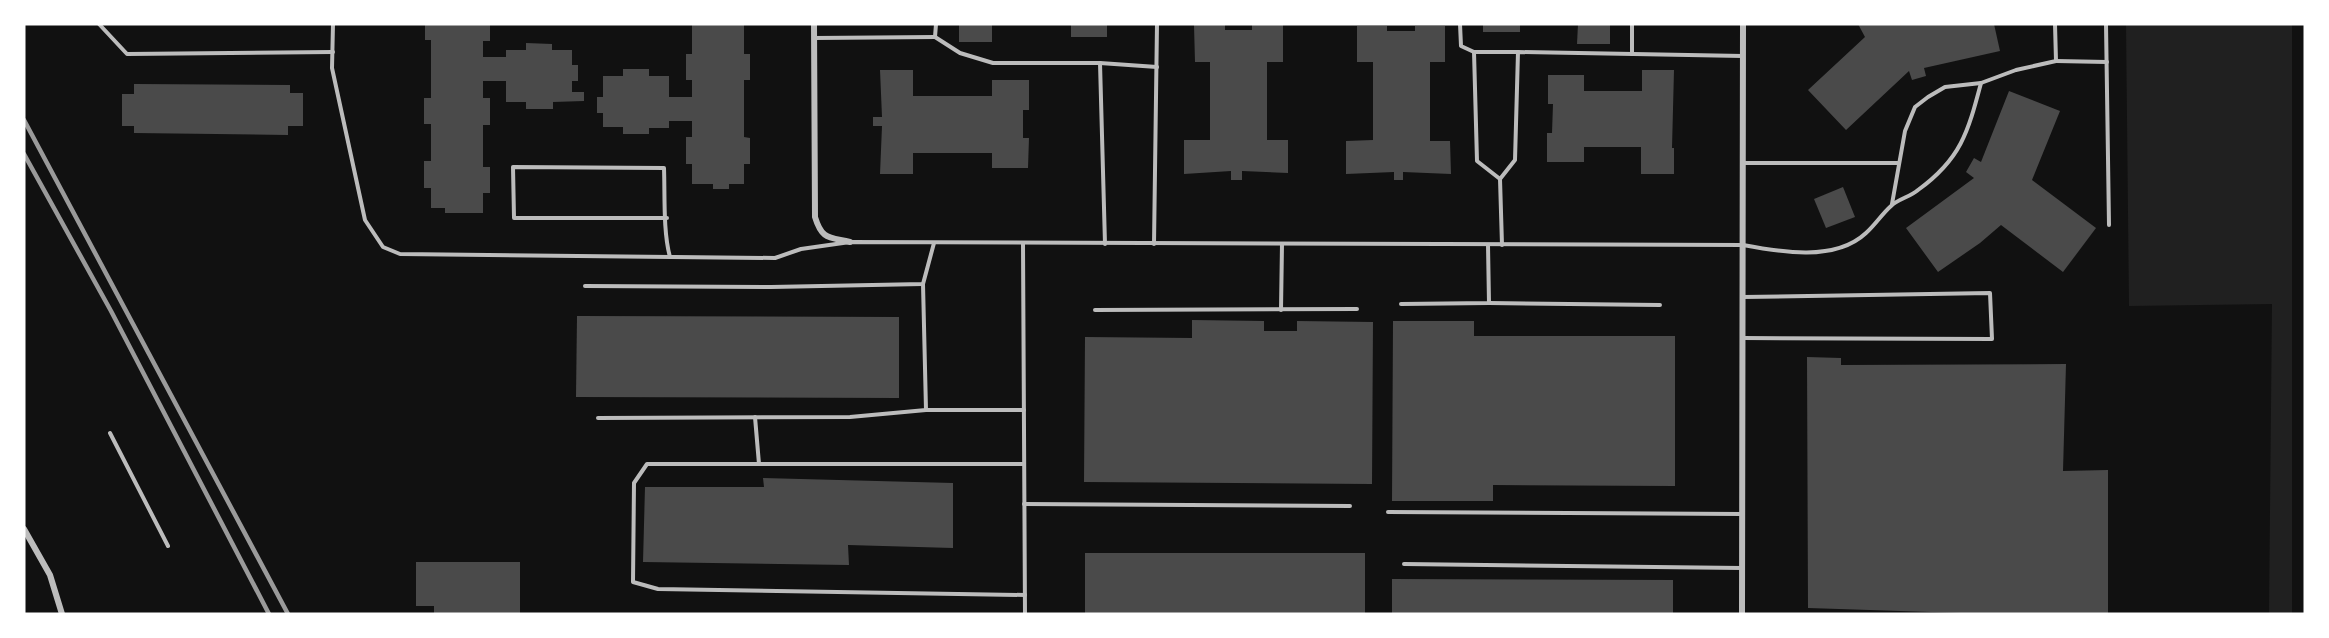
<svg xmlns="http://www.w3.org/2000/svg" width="2329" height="638" viewBox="0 0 2329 638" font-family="'PT Sans',sans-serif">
  <rect width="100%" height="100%" fill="#111"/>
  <path fill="#202020" d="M2126,24H2292V614H2269L2272,304L2129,306Z"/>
  <g fill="#4a4a4a">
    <path d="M425,24H490V41H483V57H506V50H526V43L552,44V50H572V65H578V81H572V92H584V101L553,102V109H526V102H506V81H483V98H490V125H483V167H490V193H483V213H445V208H431V188H424V161H431V124H424V98H431V40H425Z"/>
    <path d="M692,24H744V54H750V80H744V137L750,138V164H744V184H729V189H713V184H692V164H686V137H692V121H669V128H649V134H623V127H603V113H597V97H603V76H623V69H649V76H669V97H692V80H686V54H692Z"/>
    <rect x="959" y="24" width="33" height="18"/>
    <rect x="1071" y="24" width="36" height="13"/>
    <rect x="1483" y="24" width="37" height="8"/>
    <path d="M1578,24H1610V44H1577Z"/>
    <path d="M1858,24H1994L2000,51L1924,68L1926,76L1912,80L1909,71L1846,130L1808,90L1865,37Z"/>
    <path d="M1194,25H1225V30H1252V25H1283V62H1267V140H1288V173L1242,171V180H1231V171L1184,174V140H1210V62H1195Z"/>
    <path d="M1357,26H1387V31H1415V26H1445V62H1430V141H1450L1451,174L1403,172V180H1394V172L1346,174V141L1373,140V62H1357Z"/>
    <path d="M880,70H913V96H992V80H1029V110H1023V138H1029L1028,168H992V153H913V174H880L882,126H873V117H882Z"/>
    <path d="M1642,70H1674L1672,148H1674V174H1641V147H1584V162H1547V133H1552L1553,104H1548V75H1584V91H1642Z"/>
    <path d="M134,84L290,85V93H303V126H288V135L134,133V126H122V94H134Z"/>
    <path d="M2009,91L2060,111L2032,180L2096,228L2063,272L2001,225L1980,243L1938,272L1906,228L1974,178L1966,172L1974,158L1981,162Z"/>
    <path d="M1843,187L1855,217L1826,228L1814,199Z"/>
    <path d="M577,316L899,317V398L576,397Z"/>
    <path d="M1192,320L1264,321V331H1297V321L1373,322L1372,484L1084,482L1085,337L1192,338Z"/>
    <path d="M1393,321H1474V336H1675V486L1493,485V501H1392Z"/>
    <path d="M1807,357L1841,358V365L2066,364L2063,471L2108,470V614H1992L1808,608Z"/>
    <path d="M763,478L953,483V548L848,545L849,565L643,562L645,487H764Z"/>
    <rect x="1085" y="553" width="280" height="61"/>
    <path d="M416,562H520V614H434V606H416Z"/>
    <path d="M1392,579L1673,580V614H1392Z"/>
  </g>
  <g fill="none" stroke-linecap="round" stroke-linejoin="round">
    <g stroke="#bcbcbc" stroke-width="4">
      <path d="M99,24L127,54L333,52"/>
      <path d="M333,24L332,68L365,220L383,247L400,254L775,258L801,249L850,242L1743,245C1780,252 1835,262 1866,233C1875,225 1882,214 1891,206C1898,199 1910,197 1918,190C1961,159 1968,132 1981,83"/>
      <path d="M936,24L935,37L960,53L993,63H1100L1157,67"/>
      <path d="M1460,24L1461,46L1474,52L1477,161L1500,179L1502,245"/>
      <path d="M1632,24V54"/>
      <path d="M2106,24L2109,225"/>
      <path d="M814,38L935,37"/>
      <path d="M1474,52H1518"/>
      <path d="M2056,61L2107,62"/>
      <path d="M1100,63L1105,244"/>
      <path d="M1743,163H1898"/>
      <path d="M1500,179L1515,160L1518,52L1743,56"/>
      <path d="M1892,204L1905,131L1915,107L1928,97L1945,87L1981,83L2016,70L2056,61L2055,24"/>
      <path d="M667,218H514L513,167L664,168C665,195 663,232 670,257"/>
      <path d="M1023,244L1025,614"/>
      <path d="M1154,244L1157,24"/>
      <path d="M585,286L771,287L923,284L934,243"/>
      <path d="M1743,297L1990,293L1992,339L1743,338"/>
      <path d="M1489,303L1660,305"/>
      <path d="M1401,304L1489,303L1488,245"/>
      <path d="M1095,310L1357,309"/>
      <path d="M1281,310L1282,244"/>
      <path d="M926,410H1024"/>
      <path d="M755,417L759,464"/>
      <path d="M598,418L850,417L926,410L923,284"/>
      <path d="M110,433L168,546"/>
      <path d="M1024,464H647L634,483L633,582L658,589L1025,595"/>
      <path d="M1024,504L1350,506"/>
      <path d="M1388,512L1742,514"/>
      <path d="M1404,564L1742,568"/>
    </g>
    <g stroke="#bcbcbc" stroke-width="6">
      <path d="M814,24L815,217C822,240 829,237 850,242"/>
      <path d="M24,529L50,575L62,614"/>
      <path d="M1742,614L1743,24"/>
    </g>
    <g stroke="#9a9a9a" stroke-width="4.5">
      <path d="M24,120L288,614"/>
      <path d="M24,154L111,311L269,614"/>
    </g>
  </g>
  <rect width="2329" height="638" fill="none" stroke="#ffffff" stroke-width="51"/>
</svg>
